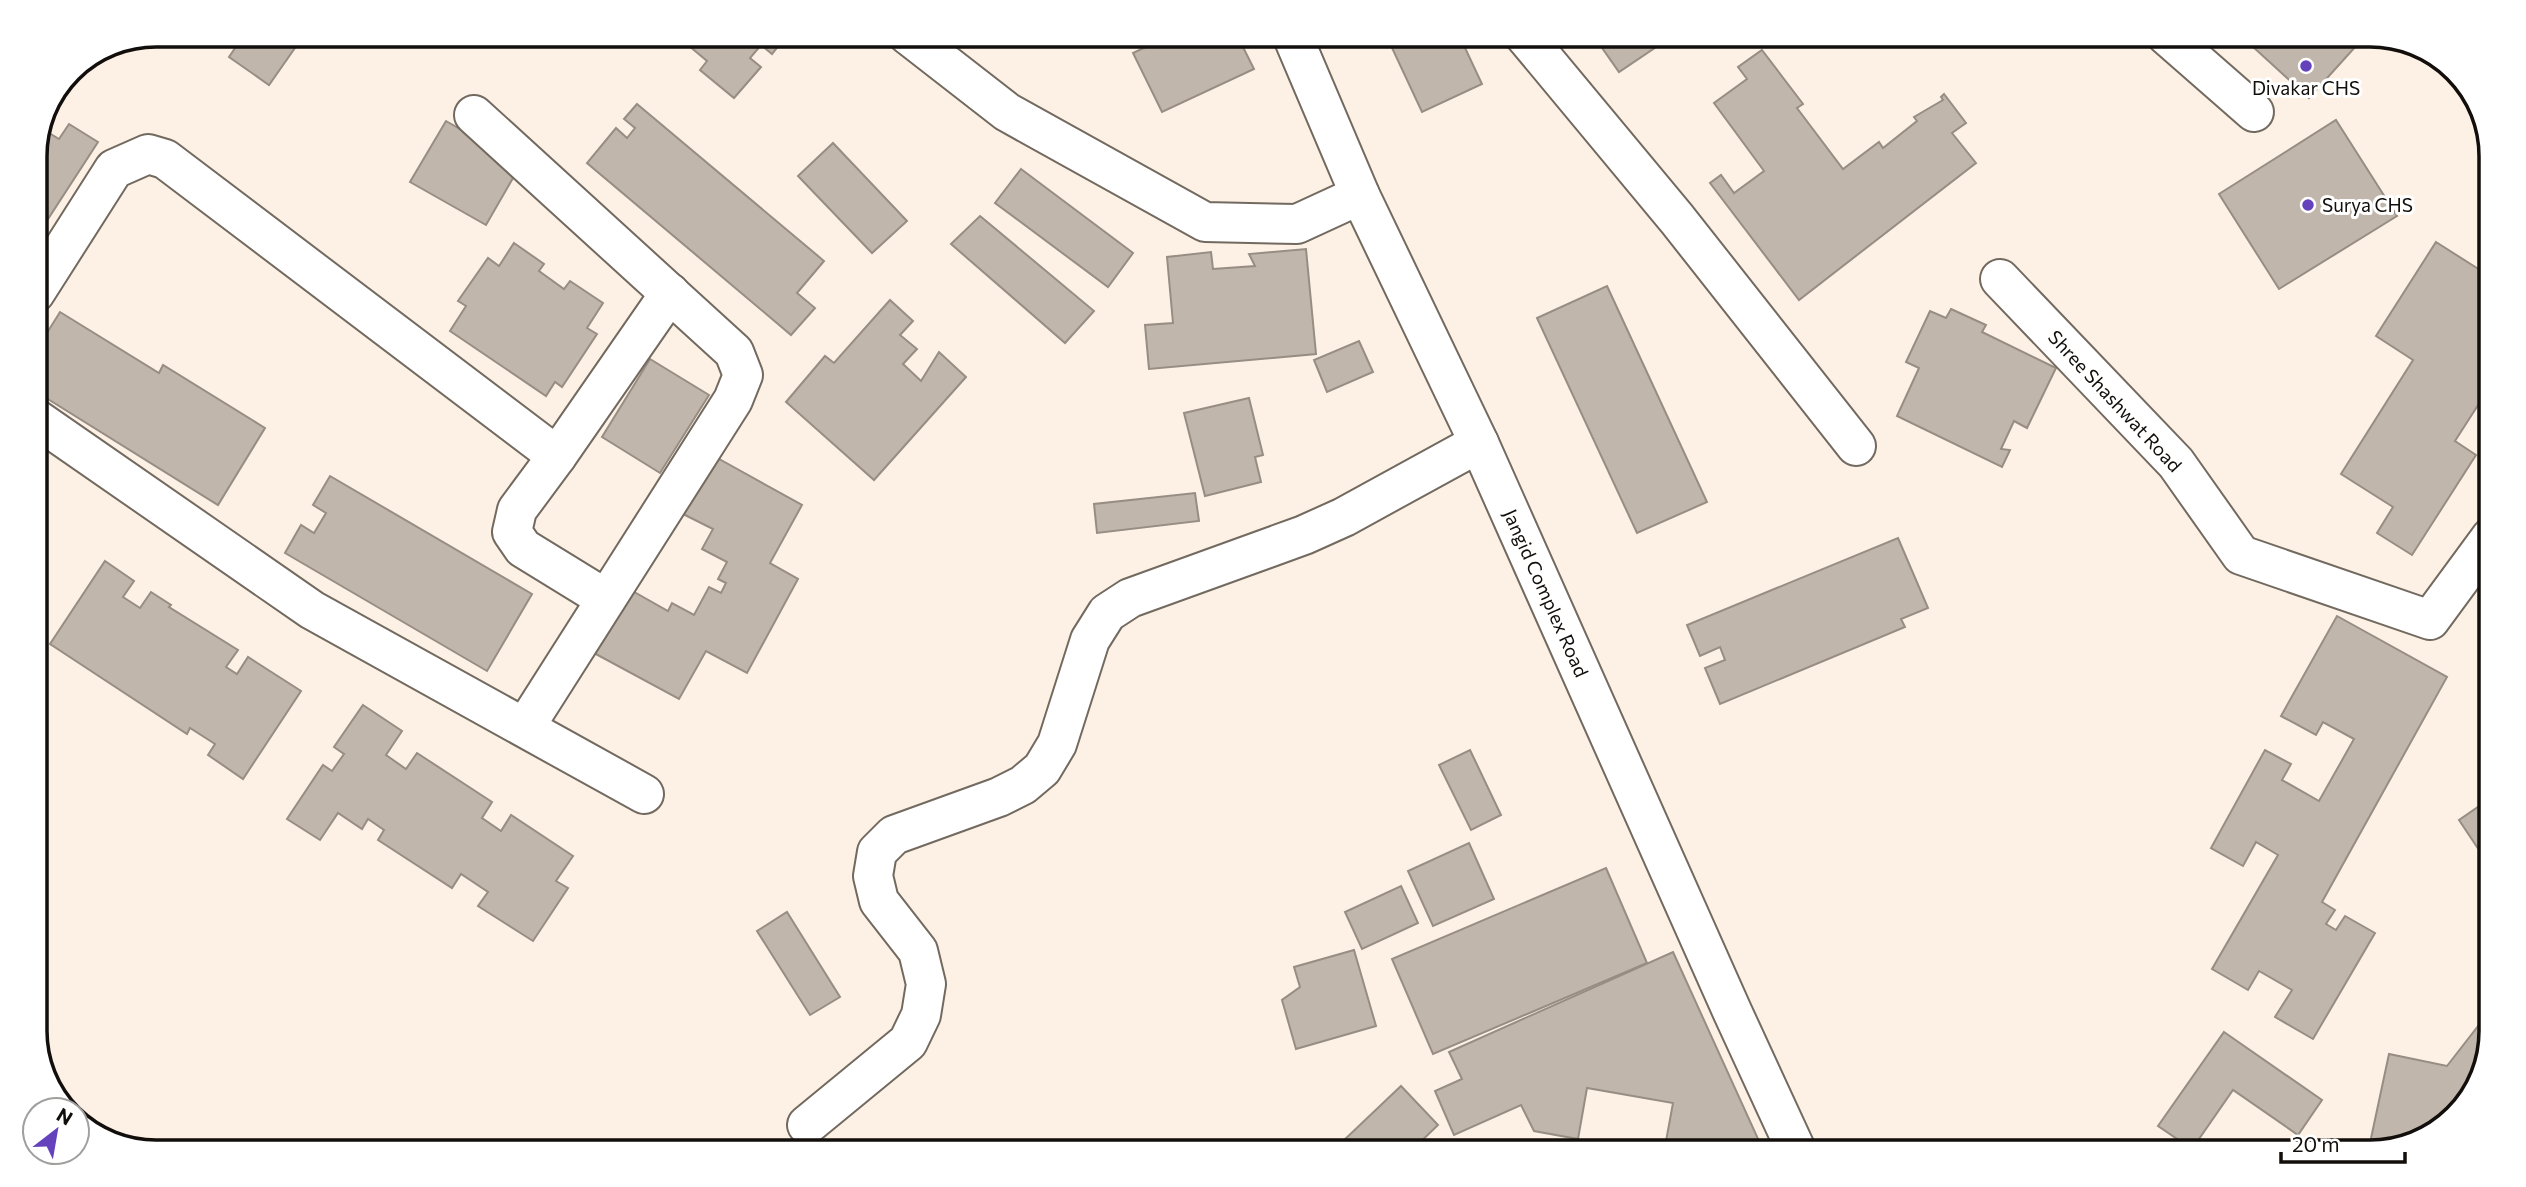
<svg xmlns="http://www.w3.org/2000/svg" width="2526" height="1187" viewBox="0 0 2526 1187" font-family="Commissioner,sans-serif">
  <rect width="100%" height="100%" fill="#fdf1e6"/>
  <g fill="#c0b6ab" stroke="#978d83" stroke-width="2">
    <path d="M244,35H304L269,85L229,57Z"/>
    <path d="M676,35H787L772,54L761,45L750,58L761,67L734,98L700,70L707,61Z"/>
    <path d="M1145,35H1237L1254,69L1162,112L1133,53L1150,45Z"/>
    <path d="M1386,35H1440L1442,38L1448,35H1459L1482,84L1422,112Z"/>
    <path d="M1593,35H1674L1619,72Z"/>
    <path d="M2240,35H2366L2309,98Z"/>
    <path d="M1762,50L1803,104L1797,108L1843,169L1879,142L1883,148L1917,121L1914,117L1943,100L1941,97L1944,94L1966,123L1952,133L1976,163L1799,300L1710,183L1721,175L1734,193L1764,171L1714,103L1747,79L1738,67Z"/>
    <path d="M637,104L824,261L797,293L815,308L791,335L587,163L616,128L627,138L635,128L624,119Z"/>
    <path d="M2336,120L2397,216L2279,289L2219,194Z"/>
    <path d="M446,121L521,164L486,225L410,182Z"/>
    <path d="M69,124L98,142L35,239V149L44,130L59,139Z"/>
    <path d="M833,143L907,221L872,253L798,176Z"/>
    <path d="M1021,169L1133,253L1108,287L995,203Z"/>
    <path d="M980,216L1094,311L1065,343L951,244Z"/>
    <path d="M2436,242L2491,277V385L2455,441L2476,455L2412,555L2377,533L2393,507L2341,474L2413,360L2376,336Z"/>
    <path d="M514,243L544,264L539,271L564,289L570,281L603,303L587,328L597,334L562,387L555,382L546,396L450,331L466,306L458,301L488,258L499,266Z"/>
    <path d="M1306,249L1316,354L1149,369L1145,325L1173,323L1167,257L1211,252L1213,269L1255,266L1249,254Z"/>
    <path d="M1607,286L1707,502L1637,533L1537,318Z"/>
    <path d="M890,300L913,321L900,335L917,349L903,364L921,381L939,352L966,377L874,480L786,402L825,356L834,363Z"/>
    <path d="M1951,309L1986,325L1982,332L2056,368L2027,428L2014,421L2001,449L2010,450L2002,467L1897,416L1919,368L1906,362L1930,311L1946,318Z"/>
    <path d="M60,312L159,373L163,365L265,428L218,505L35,391V352Z"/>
    <path d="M1359,341L1373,372L1327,392L1314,360Z"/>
    <path d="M650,359L709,395L660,473L602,437Z"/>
    <path d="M1249,398L1263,455L1255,457L1261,482L1205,496L1184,413Z"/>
    <path d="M712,455L802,505L770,563L798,579L747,673L706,651L679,699L594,653L629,589L668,611L672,603L694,615L709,587L721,593L726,583L718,579L727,562L702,549L713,529L681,513Z"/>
    <path d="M330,476L532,594L487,671L285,553L301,525L314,533L326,513L313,505Z"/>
    <path d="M1195,493L1199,521L1097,533L1094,504Z"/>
    <path d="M35,518L46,526L35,543Z"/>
    <path d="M1898,538L1928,608L1901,619L1905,627L1720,704L1705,668L1725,660L1720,647L1700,656L1687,625Z"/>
    <path d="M105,561L134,581L123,597L140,608L151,592L171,605L169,607L238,650L226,667L237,674L248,657L301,691L243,779L208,755L215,744L190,728L187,734L50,644Z"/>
    <path d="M2337,616L2447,677L2322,902L2335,910L2326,924L2336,930L2345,916L2375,933L2313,1039L2275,1017L2292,990L2259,971L2248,990L2212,969L2278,855L2256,842L2243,866L2211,848L2265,750L2291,764L2282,780L2319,801L2354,739L2323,722L2316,735L2281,716Z"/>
    <path d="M363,705L402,731L386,755L406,769L417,753L492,802L482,818L501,831L511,815L573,856L556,881L568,888L533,941L478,906L488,892L461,874L452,888L378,840L384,830L368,819L362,829L338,813L320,840L287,819L323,765L332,771L344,754L334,747Z"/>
    <path d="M1470,750L1501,815L1471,830L1439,765Z"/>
    <path d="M2491,798V868L2459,820Z"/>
    <path d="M1469,843L1494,899L1433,926L1408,871Z"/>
    <path d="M1606,868L1647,963L1433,1054L1392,959Z"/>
    <path d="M1401,886L1418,923L1362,949L1345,912Z"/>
    <path d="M787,912L840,997L810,1015L757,931Z"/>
    <path d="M1354,950L1376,1026L1296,1049L1282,1000L1300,987L1294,967Z"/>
    <path d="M1673,952L1764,1152H1664L1673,1103L1587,1088L1578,1139L1534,1131L1521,1105L1454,1135L1435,1091L1462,1079L1449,1052Z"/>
    <path d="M2482,1021L2491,1030L2482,1077L2437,1132L2391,1146L2370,1143L2389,1054L2447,1066Z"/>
    <path d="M2224,1032L2322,1100L2298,1135L2233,1090L2192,1149L2158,1126Z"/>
    <path d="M1401,1086L1438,1125L1410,1152H1353L1343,1141Z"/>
  </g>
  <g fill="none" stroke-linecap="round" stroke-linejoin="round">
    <g stroke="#72695f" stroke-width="42">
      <g id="minor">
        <path d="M908,35L1007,112L1205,222L1297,224L1360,195"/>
        <path d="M1292,35L1360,195L1479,443L1732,1011L1797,1152"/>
        <path d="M1524,35L1677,219L1856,446"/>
        <path d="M2166,35L2254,112"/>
        <path d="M474,115L734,352L743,375L733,400L525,727"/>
        <path d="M2000,279L2176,463L2241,555L2430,620L2491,537"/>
        <path d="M35,293L114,169L148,154L165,159L557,456L670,293"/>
        <path d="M35,418L312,610L644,794"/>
        <path d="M557,456L517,510L512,532L523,548L606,599"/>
        <path d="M807,1125L908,1042L921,1015L926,984L918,951L879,901L873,876L877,852L894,835L999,797L1023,785L1042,769L1057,744L1090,640L1107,613L1130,598L1304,535L1344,517L1479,443"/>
      </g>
    </g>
    <use href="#minor" stroke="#fff" stroke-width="38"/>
  </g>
  <g fill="#6442bb" stroke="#fff" stroke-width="2.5">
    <circle cx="2306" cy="66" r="7"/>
    <circle cx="2308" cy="205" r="7"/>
  </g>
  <g text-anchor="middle" stroke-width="6" stroke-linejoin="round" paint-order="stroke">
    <g font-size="19" fill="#120e0b" stroke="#fff">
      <text x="2306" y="95">Divakar CHS</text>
      <text x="2322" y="212" text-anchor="start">Surya CHS</text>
    </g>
    <g font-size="19" fill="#120e0b" stroke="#fff">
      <text transform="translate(2115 401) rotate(47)" y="7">Shree Shashwat Road</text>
      <text transform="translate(1546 593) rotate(66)" y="7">Jangid Complex Road</text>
    </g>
  </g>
  <path d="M0 0H2526V1187H0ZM156 47H2370A109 109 0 0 1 2479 156V1031A109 109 0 0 1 2370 1140H156A109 109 0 0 1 47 1031V156A109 109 0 0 1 156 47Z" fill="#fff" fill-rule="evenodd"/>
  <path fill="none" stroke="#120e0b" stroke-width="3.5" d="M156 47H2370A109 109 0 0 1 2479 156V1031A109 109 0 0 1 2370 1140H156A109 109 0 0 1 47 1031V156A109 109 0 0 1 156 47Z"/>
  <g transform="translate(56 1131) rotate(31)"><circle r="33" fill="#ffffff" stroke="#a09f9d" stroke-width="2"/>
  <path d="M0-5L12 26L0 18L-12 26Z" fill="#6442bb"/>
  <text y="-10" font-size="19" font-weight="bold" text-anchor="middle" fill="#120e0b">N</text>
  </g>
  <path d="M2281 1152v10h124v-10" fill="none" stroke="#120e0b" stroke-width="3.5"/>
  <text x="2292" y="1152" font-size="21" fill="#120e0b" stroke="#ffffff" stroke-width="5" paint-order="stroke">20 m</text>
</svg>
